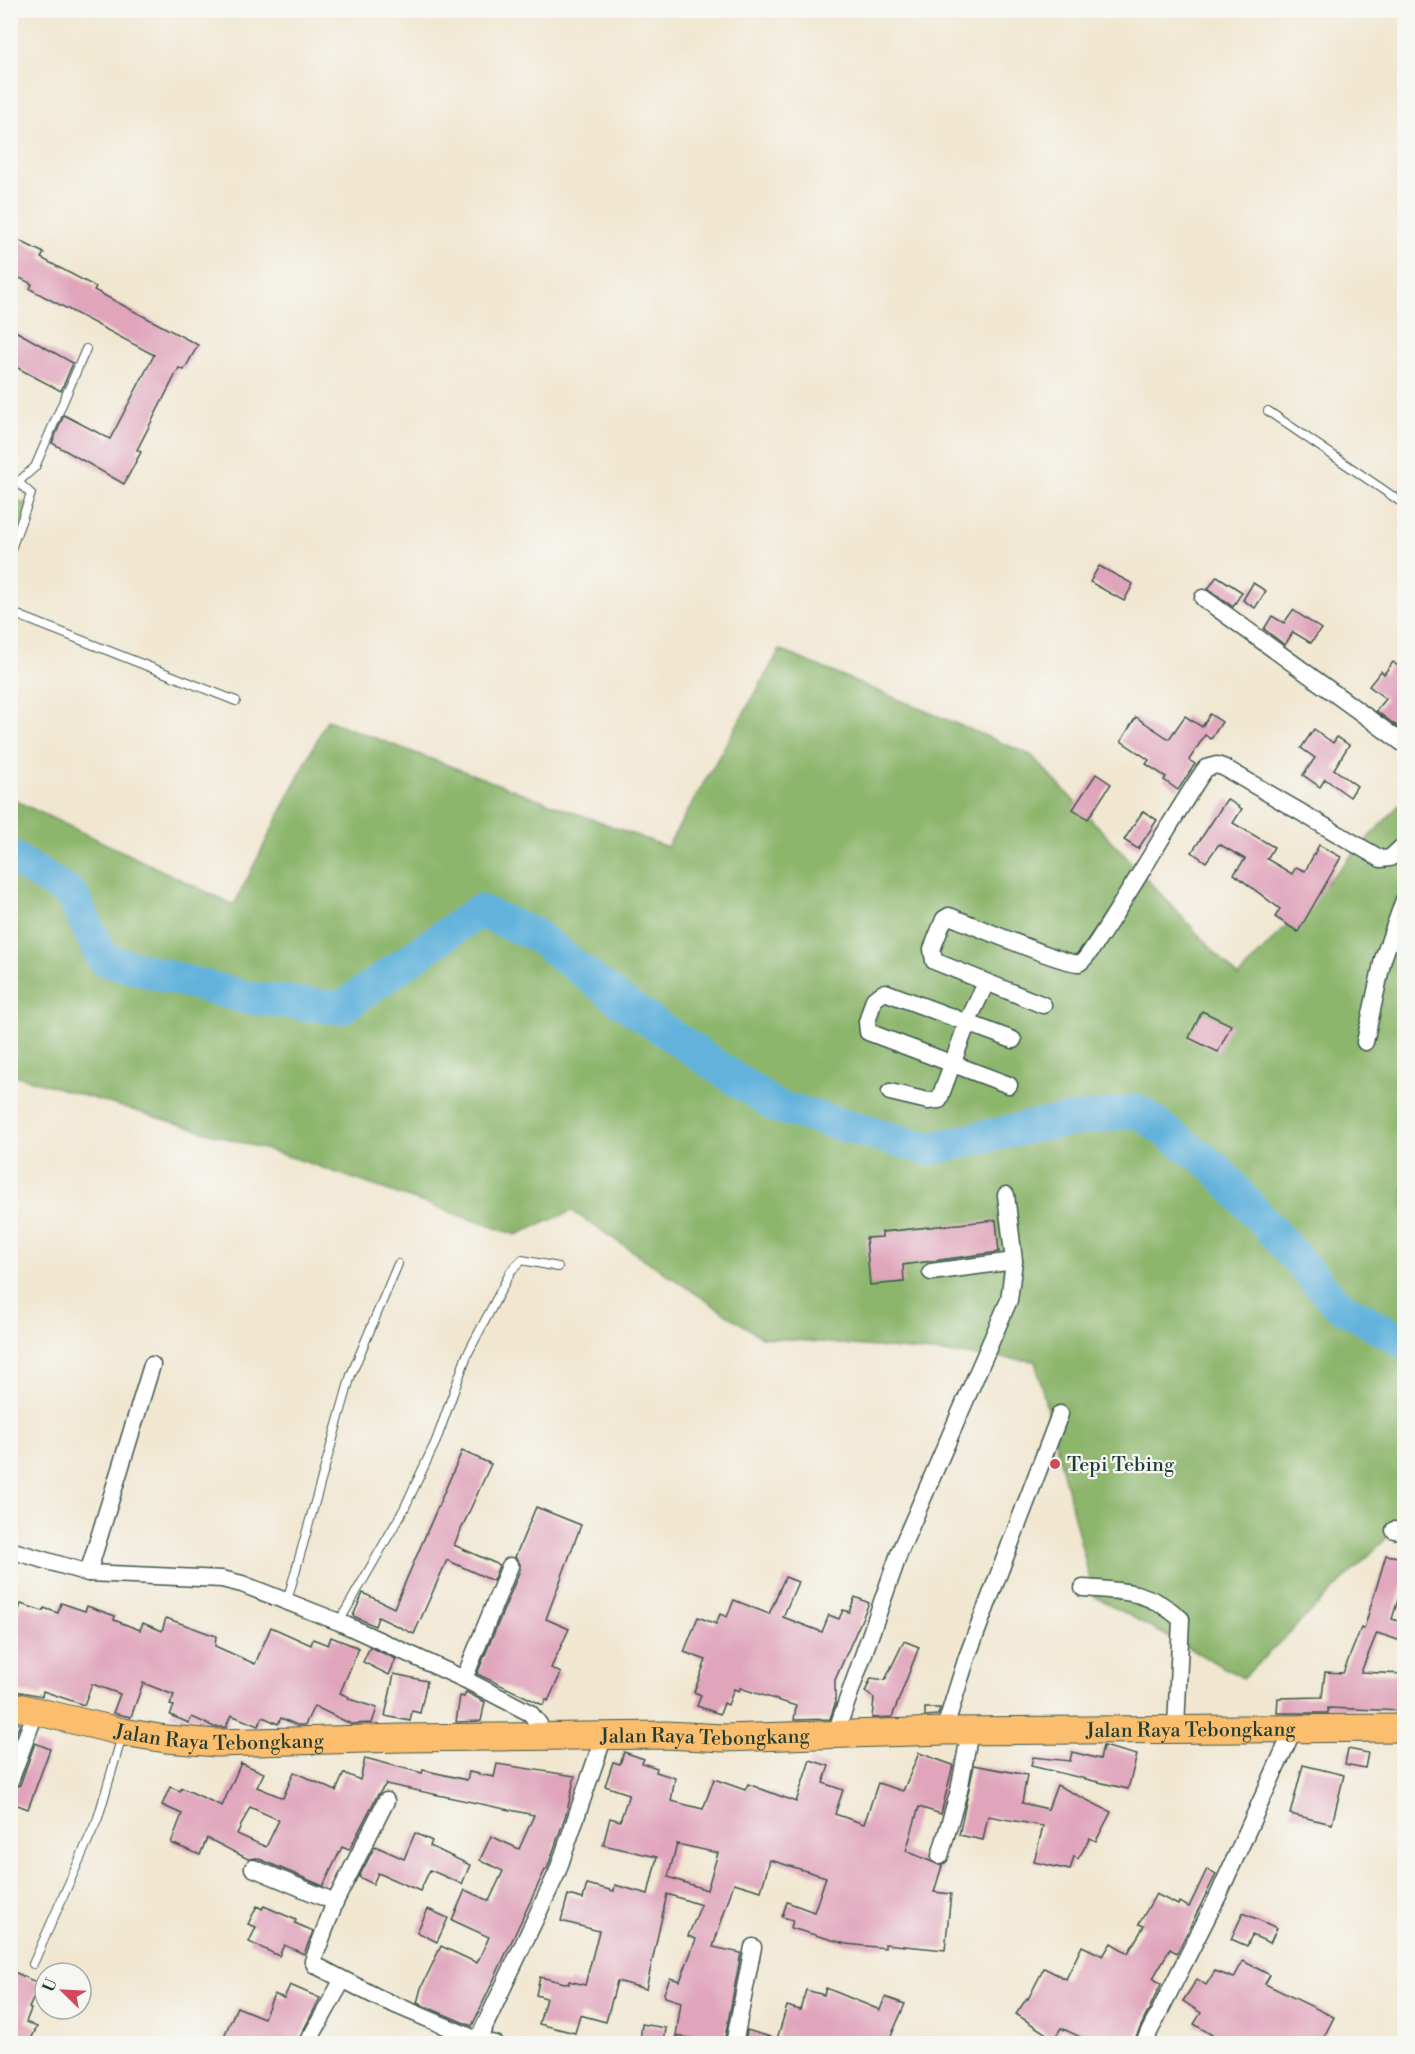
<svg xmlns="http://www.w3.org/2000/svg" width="1415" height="2054" viewBox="0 0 1415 2054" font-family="'Libre Bodoni',serif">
  <rect width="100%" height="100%" fill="#f6f6f2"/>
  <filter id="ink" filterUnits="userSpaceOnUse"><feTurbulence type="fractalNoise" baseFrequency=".0167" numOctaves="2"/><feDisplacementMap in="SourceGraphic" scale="12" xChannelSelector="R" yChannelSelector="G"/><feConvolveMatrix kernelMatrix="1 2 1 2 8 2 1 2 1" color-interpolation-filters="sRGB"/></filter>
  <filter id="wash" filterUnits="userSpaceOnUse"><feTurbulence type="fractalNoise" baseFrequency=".008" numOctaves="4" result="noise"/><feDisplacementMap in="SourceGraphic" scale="24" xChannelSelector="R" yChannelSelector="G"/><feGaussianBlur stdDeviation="1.35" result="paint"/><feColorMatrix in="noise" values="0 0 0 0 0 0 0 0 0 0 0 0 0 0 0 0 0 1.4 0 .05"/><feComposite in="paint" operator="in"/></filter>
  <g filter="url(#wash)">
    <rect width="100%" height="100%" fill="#f1e7d1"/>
    <g fill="#8db66d" stroke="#567a50" stroke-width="1.5">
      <path d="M11,498L35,509L11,558Z"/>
      <path d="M780,650L1031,755L1238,977L1404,800V1521L1243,1678L1094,1596L1035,1361L761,1337L572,1211L516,1235L297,1159L11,1074L10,798L234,905L327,720L667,847Z"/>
    </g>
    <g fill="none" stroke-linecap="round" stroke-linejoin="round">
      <path stroke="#62b2dc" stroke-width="33" d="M10,856L72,895L103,959L248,998L341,1008L479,911L535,935L621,1001L775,1106L928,1149L1040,1125L1138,1111L1215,1167L1336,1303L1404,1342"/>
    </g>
    <g id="blocks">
      <g fill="#e0a4bb" fill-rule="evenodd">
        <path d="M10,236L44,253L41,258L96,287L94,290L198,345L184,370L179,368L137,450L141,452L124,484L52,443L64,415L110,439L154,355L30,289L32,284L10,273Z"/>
        <path d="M10,328L73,363L61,391L12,365L10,369Z"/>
        <path d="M1099,566L1133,584L1124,601L1090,582Z"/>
        <path d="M1217,576L1242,592L1233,607L1208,589Z"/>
        <path d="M1253,583L1266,591L1255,608L1243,600Z"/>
        <path d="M1293,610L1321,629L1311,643L1293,632L1285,645L1264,629L1272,616L1284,623Z"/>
        <path d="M1393,662L1404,671V731L1376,711L1386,699L1369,686L1381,671L1384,674Z"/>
        <path d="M1210,714L1222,722L1211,739L1205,735L1189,760L1195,764L1178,790L1164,780L1166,777L1146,764L1149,760L1121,741L1136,717L1169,739L1185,716L1202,727Z"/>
        <path d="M1314,729L1333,743L1337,737L1349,745L1334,769L1357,786L1350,797L1325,779L1320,787L1303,775L1315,758L1301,748Z"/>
        <path d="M1096,774L1111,784L1088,819L1073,809Z"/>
        <path d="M1227,799L1242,809L1233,823L1274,847L1267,859L1292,874L1296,867L1305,871L1319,845L1341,857L1298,932L1275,917L1280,909L1234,874L1245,859L1219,844L1206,862L1192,852Z"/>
        <path d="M1143,811L1157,820L1138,849L1124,840Z"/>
        <path d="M1202,1011L1231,1025L1218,1052L1189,1038Z"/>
        <path d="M996,1220L999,1252L903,1265L904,1282L870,1285L866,1238L882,1237V1232Z"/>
        <path d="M462,1451L491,1464L454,1545L499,1565L493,1581L447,1560L414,1634L378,1617L375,1626L353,1616L363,1593L394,1608Z"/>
        <path d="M536,1507L581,1525L546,1619L569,1629L551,1668L561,1673L548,1701L546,1699L543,1705L477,1674L520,1570V1564L515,1557Z"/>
        <path d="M1386,1555L1404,1558V1580L1392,1619L1404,1623V1642L1377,1633L1361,1672L1404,1674V1711L1328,1708V1713H1277L1278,1698L1322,1697L1325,1672L1343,1673L1361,1628L1364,1629Z"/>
        <path d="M785,1577L798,1582L783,1617L822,1632L829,1615L839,1619L843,1610L849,1612L855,1597L869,1603L835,1680V1704L830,1719L794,1720L796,1706L740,1688L739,1691L734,1689L728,1705L724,1703L720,1714L697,1706L701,1695L694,1692L706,1660L684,1652L698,1617L716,1624L720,1614L727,1617L734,1600L769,1614Z"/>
        <path d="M61,1603L85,1611L87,1606L115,1616L114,1620L140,1630L143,1623L162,1631L166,1618L216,1636L215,1646L255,1664L271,1627L311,1645L313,1639L328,1645L331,1637L359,1648L340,1693L349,1697V1699L377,1708L372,1723L351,1724L314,1706L305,1725H297L281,1718L278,1724L263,1717L258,1726L231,1715L226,1727H214L192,1717L189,1723L170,1715L174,1706L170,1705L174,1695L143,1683L131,1717L113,1713L120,1694L92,1684L84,1705L43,1691L42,1696L10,1690V1634L21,1604L43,1611L44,1608L58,1613Z"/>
        <path d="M904,1641L919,1647L892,1717L872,1718L874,1698L865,1692L871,1678L885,1680Z"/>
        <path d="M370,1647L396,1659L389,1675L363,1662Z"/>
        <path d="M394,1674L427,1681L420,1713L412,1711L410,1721L385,1716Z"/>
        <path d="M466,1692L485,1702L481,1721L456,1722L460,1696L464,1697Z"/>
        <path d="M925,1708H940L938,1715L925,1716Z"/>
        <path d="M14,1722L20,1724L10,1749V1731Z"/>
        <path d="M35,1743L50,1749L28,1809L10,1802V1791L20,1785Z"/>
        <path d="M1103,1746L1137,1755L1128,1789L1031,1766L1033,1757L1070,1761L1072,1752L1100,1759Z"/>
        <path d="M1348,1749L1368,1753L1365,1768L1345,1764Z"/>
        <path d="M624,1752L644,1759L642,1763L657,1768L656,1772L675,1778L671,1801L703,1809L714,1779L745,1790L748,1784L796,1802L810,1760L829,1766L823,1783L843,1790L835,1814L864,1824L878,1783L903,1791L919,1753L953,1765L941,1814L919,1807L906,1851L942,1866L934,1892L951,1894L945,1950L885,1944V1948L846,1944L791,1928L793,1920L782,1917L787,1902L814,1912L826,1877L770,1860L761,1891L734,1883L713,1947L741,1953L724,2043H702V2040L676,2036L681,2002L665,1997L664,1993L670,1978L680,1981L696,1939L688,1936L701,1905L667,1894L646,1989L617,1981L606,2022L580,2015L575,2033L539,2024L546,1998L536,1995L540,1977L569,1984V1981L585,1985L599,1931L561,1921L568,1895L583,1899L587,1884L614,1891L615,1885L648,1894L657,1857L603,1845L610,1818L620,1821L629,1794L605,1786L613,1762L620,1764ZM677,1844L718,1853L707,1890L668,1877Z"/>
        <path d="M365,1758L422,1773L423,1770L467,1780L469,1772L494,1777L497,1764L575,1776L567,1811L547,1869L545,1870L472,2026L417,2003L421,1988L441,1946L477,1963L489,1937L452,1920L465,1890L489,1901L503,1871L480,1860L491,1836L519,1849L534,1815L386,1784L377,1796L349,1850L342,1847L323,1886L257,1858L248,1859L207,1838L200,1855L171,1843L182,1814L162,1805L170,1787L180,1791L182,1788L222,1806L241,1763L264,1773L257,1787L283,1798L294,1772L336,1791L344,1773L360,1780ZM250,1807L279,1820L266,1847L237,1834Z"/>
        <path d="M974,1765L1027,1775L1022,1803L1048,1809L1057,1785L1111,1812L1096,1841L1090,1838L1078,1859L1074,1856L1070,1870L1034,1862L1043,1826L988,1816L983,1840L959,1835Z"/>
        <path d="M1303,1765L1344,1775L1332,1824L1290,1814Z"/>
        <path d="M415,1833L432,1841L430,1846L470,1865L462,1884L430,1870L420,1891L378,1873L373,1884L359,1877L375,1846L404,1859Z"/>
        <path d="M1207,1869L1216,1874L1177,1953L1170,1949L1153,1978L1161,1984L1133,2043H1083L1085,2039L1061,2028L1054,2039L1016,2014L1027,1998L1028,1999L1044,1968L1066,1979L1082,1946L1103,1956L1111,1943L1128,1953L1144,1926L1139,1924L1156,1894L1178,1905L1179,1902L1189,1907Z"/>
        <path d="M257,1906L262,1909L264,1906L296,1920L295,1923L313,1931L304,1954L284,1945L279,1956L249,1942L256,1927L248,1924Z"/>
        <path d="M428,1909L448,1918L437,1942L417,1932Z"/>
        <path d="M1243,1913L1277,1928L1270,1943L1252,1935L1247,1946L1231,1939Z"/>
        <path d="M1243,1961L1270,1975L1265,1984L1334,2017L1321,2043H1225L1194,2024L1201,2013L1183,2001L1197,1979L1206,1985L1215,1971L1234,1978Z"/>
        <path d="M10,1970L40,1984L29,2008L31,2009L26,2022L37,2027L29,2043L18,2039L16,2043H10Z"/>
        <path d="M290,1985L320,1998L297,2043H221L237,2007L264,2018L274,1994L284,1998Z"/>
        <path d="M826,1988L880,2010L885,1997L905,2004L888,2043H745L747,2030L777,2039L787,2006L800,2010L806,1990L824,1995Z"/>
        <path d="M642,2024L666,2028L664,2043L640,2041Z"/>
      </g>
    </g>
  </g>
  <g filter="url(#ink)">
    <use href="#blocks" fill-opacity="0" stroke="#3e564c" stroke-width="1.5"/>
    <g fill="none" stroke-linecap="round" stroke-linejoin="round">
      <g stroke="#3e564c" stroke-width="10">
        <g id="lane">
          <path d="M1268,411L1404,504"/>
          <path d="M10,482H18L35,467L86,349"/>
          <path d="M10,552L31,494L18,482"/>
          <path d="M10,612L236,701"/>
          <path d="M287,1601L351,1375L398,1264"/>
          <path d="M339,1622L404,1509L436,1441L467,1355L511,1271L522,1260L558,1267"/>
          <path d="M33,1964L98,1818L122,1736"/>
        </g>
      </g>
      <g stroke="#3e564c" stroke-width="19">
        <g id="street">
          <path d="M1203,598L1404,744"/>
          <path d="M1043,1005L934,961L932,949L944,919L949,916C968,923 1068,966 1079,963C1091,961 1187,792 1206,768L1217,765L1225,768L1381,859L1390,858L1404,845"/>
          <path d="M1365,1042L1383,959L1404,900"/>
          <path d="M1009,1085L868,1032L867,1022L874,999L885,992L1013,1040"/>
          <path d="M890,1092L928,1101L939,1100L968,1021L986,983"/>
          <path d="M931,1272L1014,1261"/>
          <path d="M1394,1530L1404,1532"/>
          <path d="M10,1550L88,1573L222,1579L242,1584L339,1622L464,1679L530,1713L539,1724L543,1738"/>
          <path d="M88,1573L152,1365"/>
          <path d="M1083,1588C1125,1591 1148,1590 1181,1619L1176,1728"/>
          <path d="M464,1679L510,1566"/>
          <path d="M944,1731L967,1657L1060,1414"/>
          <path d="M835,1735L900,1551L1009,1300L1014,1261L1006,1195"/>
          <path d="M10,1781L36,1711"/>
          <path d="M386,1801L335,1902L313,1961L315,1965L379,1998L478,2040L557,1873L604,1736"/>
          <path d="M940,1856L959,1791L970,1731"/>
          <path d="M253,1868L335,1902"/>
          <path d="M307,2044L342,1981"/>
          <path d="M476,2044L478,2040L495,2044"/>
          <path d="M734,2044L753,1947"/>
          <path d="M1143,2044L1218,1896L1294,1728"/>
        </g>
      </g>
      <g stroke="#3e564c" stroke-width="29">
        <g id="primary">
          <path id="s1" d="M10,1705L123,1732L166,1739L217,1743L402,1738L666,1735L724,1738L944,1731L1404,1728"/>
        </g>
      </g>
      <use href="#lane" stroke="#fff" stroke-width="8"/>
      <use href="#street" stroke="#fff" stroke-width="16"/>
      <use href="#primary" stroke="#fbbe6e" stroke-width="27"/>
    </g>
  </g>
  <circle fill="#d1495b" stroke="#f6f6f2" stroke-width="2" cx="1055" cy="1464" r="6"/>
  <g text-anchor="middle" stroke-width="4.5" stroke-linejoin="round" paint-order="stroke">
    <g font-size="20" fill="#1f3d34" stroke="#f6f6f2" text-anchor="start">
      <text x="1067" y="1471">Tepi Tebing</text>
    </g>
    <g font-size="20" fill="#1f3d34" stroke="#f6f6f2">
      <text dy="7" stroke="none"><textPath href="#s1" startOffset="1185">Jalan Raya Tebongkang</textPath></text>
      <text dy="7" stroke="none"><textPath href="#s1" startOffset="213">Jalan Raya Tebongkang</textPath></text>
      <text dy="7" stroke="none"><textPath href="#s1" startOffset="699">Jalan Raya Tebongkang</textPath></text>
    </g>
  </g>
  <rect width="1415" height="2054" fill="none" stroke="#f6f6f2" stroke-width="36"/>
  <g transform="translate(63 1991) rotate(294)"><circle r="28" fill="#f6f6f2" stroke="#a0aca6" stroke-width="1.5"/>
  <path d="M0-4.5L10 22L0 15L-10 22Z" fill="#d1495b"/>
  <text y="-9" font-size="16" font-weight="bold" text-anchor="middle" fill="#1f3d34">U</text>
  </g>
</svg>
